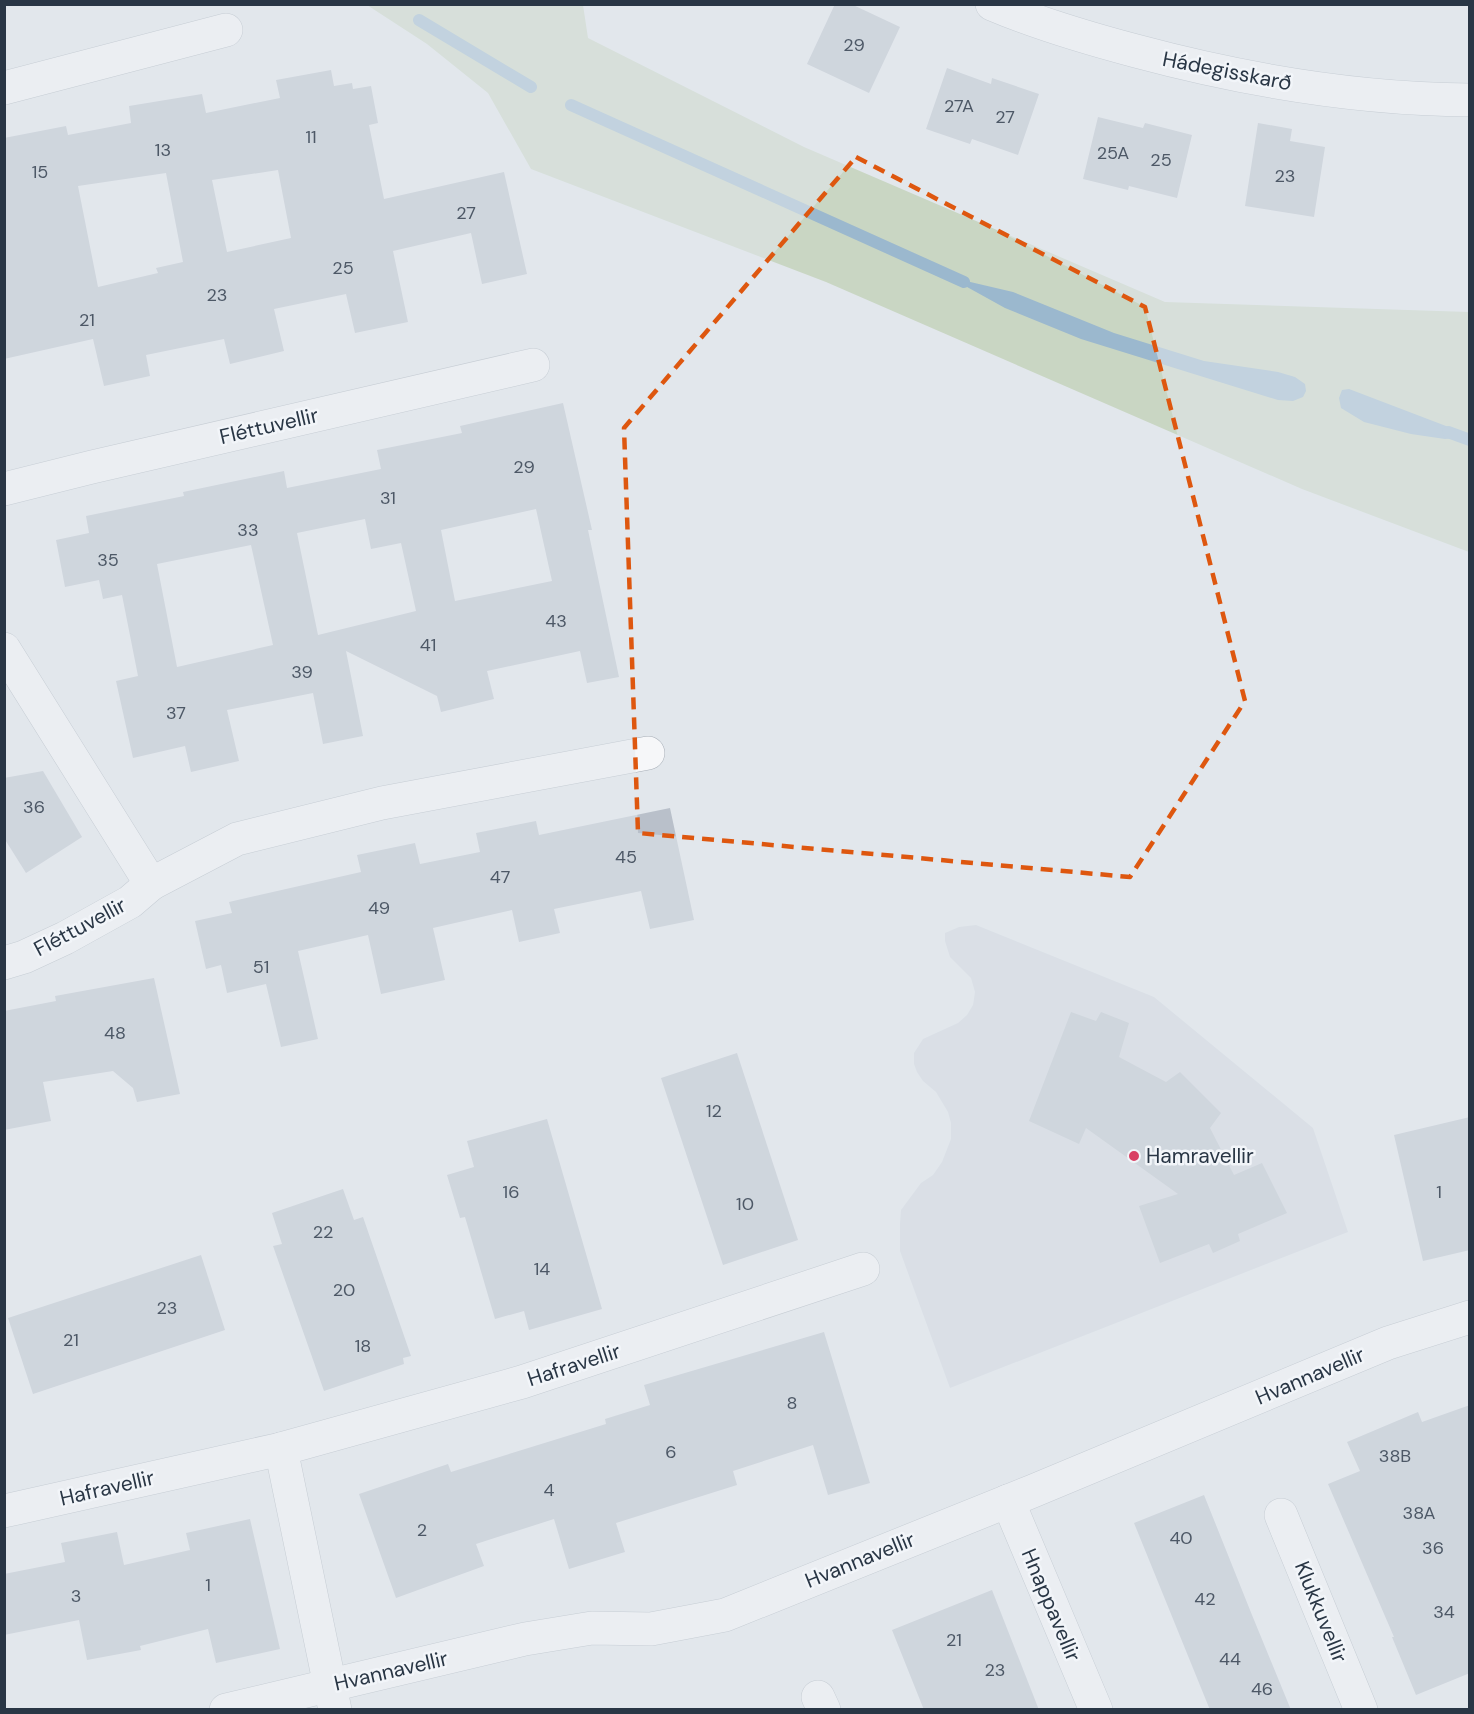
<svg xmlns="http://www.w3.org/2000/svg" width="1474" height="1714" viewBox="0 0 1474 1714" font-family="'DM Sans',sans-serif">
  <rect width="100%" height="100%" fill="#e2e7ec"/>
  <path fill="#d0d6de" d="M976,925L1154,997L1313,1128L1348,1232L950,1388L900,1251V1223L901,1210L921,1183L933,1175L942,1162L951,1139V1123L948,1112L936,1092L923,1081L917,1072L914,1064V1053L923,1039L958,1023L967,1015L973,1005L975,992L971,978L950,957L945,941V933L959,927Z"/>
  <path fill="#c9d6c3" d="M367,5H583L588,38L804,147L1165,302L1469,312V552L1302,489L826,282L531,169L488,93L427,44Z"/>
  <g fill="#9bb8ce">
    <path d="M949,277L1013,292L1114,333L1204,361L1278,372L1295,377L1305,384L1306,391L1303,397L1293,401L1278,400L1081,339L1005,308Z"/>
    <path d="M1349,389L1446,426L1464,437L1445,439L1411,434L1364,422L1341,408L1339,398L1342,390Z"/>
  </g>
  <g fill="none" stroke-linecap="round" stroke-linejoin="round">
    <g stroke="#9bb8ce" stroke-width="12">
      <path d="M419,20L531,87"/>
      <path d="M571,105L964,282"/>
      <path d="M1448,432L1470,440"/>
    </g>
  </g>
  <g fill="#b9c0ca" fill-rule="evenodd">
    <path d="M835,4H851L900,27L869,93L807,64Z"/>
    <path d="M947,68L991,84L992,78L1039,94L1018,155L972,139L970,144L926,129Z"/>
    <path d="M331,70L334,86L352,83L353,89L371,86L378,123L369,125L384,199L504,172L527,274L482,284L471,233L393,251L408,322L355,333L346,294L274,309L284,351L230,364L224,339L146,355L150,376L104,386L93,339L4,359V138L66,126L68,135L131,123L129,106L202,94L206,113L280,98L276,80ZM278,170L291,238L227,252L212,180ZM166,173L183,262L156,268L158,273L98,287L78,186Z"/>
    <path d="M1098,117L1143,128L1145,123L1192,135L1177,198L1129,186L1128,190L1083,179Z"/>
    <path d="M1258,123L1292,129L1290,141L1325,147L1314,217L1245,206Z"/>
    <path d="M563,403L592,530H588L619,677L587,683L580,651L487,671L494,699L441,712L437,696L346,651L363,736L323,744L313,693L227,710L239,761L191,772L185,746L133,758L116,681L138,676L122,595L103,599L99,580L65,587L56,540L89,533L86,516L184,496L183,492L284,471L287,488L381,469L377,450L462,433L460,426ZM536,509L552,581L455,601L441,530ZM365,519L371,549L401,543L416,611L318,635L297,533ZM251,545L273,645L177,667L157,564Z"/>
    <path d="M43,771L82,837L26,873L4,838V778Z"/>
    <path d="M670,808L694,920L650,929L641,891L554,909L560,933L519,942L512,910L433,928L445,980L381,994L368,935L298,951L318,1039L281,1047L266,984L227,993L221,965L206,969L195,921L232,913L229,902L361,872L357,855L415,843L420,864L480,852L476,833L536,821L539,835Z"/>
    <path d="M154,978L180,1094L137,1102L133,1088L113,1071L43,1082L51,1121L4,1130V1011L56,1001L55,996Z"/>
    <path d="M1071,1012L1096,1021L1101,1012L1129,1023L1119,1057L1166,1082L1180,1072L1221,1113L1210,1128L1234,1175L1262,1163L1287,1213L1238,1234L1240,1241L1213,1253L1209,1244L1160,1263L1139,1206L1178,1194L1086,1128L1079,1144L1029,1121Z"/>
    <path d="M737,1053L798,1240L723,1265L661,1078Z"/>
    <path d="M1470,1117V1250L1423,1261L1394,1135Z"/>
    <path d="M547,1119L602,1309L529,1330L524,1311L495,1319L465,1217L460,1218L447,1175L474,1167L467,1141Z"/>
    <path d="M343,1189L354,1220L363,1217L411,1356L403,1358L404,1364L324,1391L273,1246L282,1244L272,1213Z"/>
    <path d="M201,1255L225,1330L33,1394L8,1318Z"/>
    <path d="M824,1332L870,1483L828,1495L813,1445L733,1471L737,1485L616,1523L625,1552L569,1569L554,1519L476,1544L484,1566L396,1598L359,1494L448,1464L451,1472L606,1424L605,1419L650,1405L644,1385Z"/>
    <path d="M1470,1405V1673L1416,1695L1392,1637H1394L1328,1484L1360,1471L1347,1442L1418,1412L1422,1422Z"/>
    <path d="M1204,1495L1252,1615L1291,1710H1210L1158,1582L1134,1523Z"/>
    <path d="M250,1519L280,1649L216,1663L208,1629L140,1646L141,1650L87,1660L79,1620L4,1635V1574L65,1562L61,1543L117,1532L124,1565L190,1550L186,1533Z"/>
    <path d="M992,1590L1039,1710H924L892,1630Z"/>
  </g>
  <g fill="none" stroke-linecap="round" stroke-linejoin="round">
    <g stroke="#a7aeb7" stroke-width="34">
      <g id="minor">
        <path d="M992,4C1039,24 1087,38 1136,51C1244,80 1357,99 1470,100"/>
        <path d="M4,88L226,30"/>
        <path d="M4,489L92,467L533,365"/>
        <path d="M4,649L151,884"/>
        <path d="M4,963L24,957L65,938L130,902L151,884L237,839L382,803L648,753"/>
        <path d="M281,1449L335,1710"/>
        <path d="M1008,1501L1096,1710"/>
        <path d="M4,1511L281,1449L522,1382L863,1269"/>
        <path d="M1281,1515L1361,1710"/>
        <path d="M818,1697L824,1710"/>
      </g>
    </g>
    <g stroke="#a7aeb7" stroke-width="34">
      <path id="tertiary" d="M226,1710L525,1639L592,1628L651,1629L725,1615L1033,1491L1388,1343L1470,1317"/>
    </g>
    <use href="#minor" stroke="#f6f7f9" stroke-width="33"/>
    <use href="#tertiary" stroke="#f6f7f9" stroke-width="33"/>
  </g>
  <path d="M0 0H1474V1714H0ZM856,157L1145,307L1245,701L1130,877L638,833L624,428Z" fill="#e2e7ec" fill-opacity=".55" fill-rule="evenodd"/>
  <path fill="none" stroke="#de570f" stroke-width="4.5" stroke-dasharray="12 8" stroke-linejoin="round" d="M856,157L1145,307L1245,701L1130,877L638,833L624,428Z"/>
  <circle fill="#d93f63" stroke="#f2f5f9" stroke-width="2" cx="1134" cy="1156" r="6"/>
  <g text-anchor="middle" stroke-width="5" stroke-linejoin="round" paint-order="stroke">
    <g font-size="18" fill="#4d5866">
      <text x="854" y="51">29</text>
      <text x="959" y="112">27A</text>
      <text x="1005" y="123">27</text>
      <text x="311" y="143">11</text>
      <text x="163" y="156">13</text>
      <text x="1113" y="159">25A</text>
      <text x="1161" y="166">25</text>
      <text x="40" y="178">15</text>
      <text x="1285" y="182">23</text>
      <text x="466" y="219">27</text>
      <text x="343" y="274">25</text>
      <text x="217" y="301">23</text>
      <text x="87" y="326">21</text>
      <text x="524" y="473">29</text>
      <text x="388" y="504">31</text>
      <text x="248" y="536">33</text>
      <text x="108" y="566">35</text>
      <text x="556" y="627">43</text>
      <text x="428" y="651">41</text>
      <text x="302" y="678">39</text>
      <text x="176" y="719">37</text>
      <text x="34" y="813">36</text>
      <text x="626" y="863">45</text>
      <text x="500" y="883">47</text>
      <text x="379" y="914">49</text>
      <text x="261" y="973">51</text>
      <text x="115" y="1039">48</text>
      <text x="714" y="1117">12</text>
      <text x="511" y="1198">16</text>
      <text x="1439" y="1198">1</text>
      <text x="745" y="1210">10</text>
      <text x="323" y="1238">22</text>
      <text x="542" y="1275">14</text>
      <text x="344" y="1296">20</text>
      <text x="167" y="1314">23</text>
      <text x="71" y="1346">21</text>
      <text x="363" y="1352">18</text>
      <text x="792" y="1409">8</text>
      <text x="671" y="1458">6</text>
      <text x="1395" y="1462">38B</text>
      <text x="549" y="1496">4</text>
      <text x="1419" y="1519">38A</text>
      <text x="422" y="1536">2</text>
      <text x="1181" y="1544">40</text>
      <text x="1433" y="1554">36</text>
      <text x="208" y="1591">1</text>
      <text x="76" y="1602">3</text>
      <text x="1205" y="1605">42</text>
      <text x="1444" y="1618">34</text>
      <text x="954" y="1646">21</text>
      <text x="1230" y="1665">44</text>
      <text x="995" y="1676">23</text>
      <text x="1262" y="1695">46</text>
    </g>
    <g font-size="21" fill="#293645" stroke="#f2f5f9">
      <text transform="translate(1227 71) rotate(11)" y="7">Hádegisskarð</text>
      <text transform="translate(269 426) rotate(-13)" y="7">Fléttuvellir</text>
      <text transform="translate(80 927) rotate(-28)" y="7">Fléttuvellir</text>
      <text transform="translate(574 1365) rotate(-18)" y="7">Hafravellir</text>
      <text transform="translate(1310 1376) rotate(-23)" y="7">Hvannavellir</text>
      <text transform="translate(107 1488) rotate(-13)" y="7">Hafravellir</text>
      <text transform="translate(860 1560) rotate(-22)" y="7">Hvannavellir</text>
      <text transform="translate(1051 1605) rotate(67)" y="7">Hnappavellir</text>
      <text transform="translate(1321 1612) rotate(68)" y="7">Klukkuvellir</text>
      <text transform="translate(391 1671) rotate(-13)" y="7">Hvannavellir</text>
    </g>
    <g font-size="21" fill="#293645" stroke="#f2f5f9" text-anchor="start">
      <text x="1146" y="1163">Hamravellir</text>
    </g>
  </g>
  <rect width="1474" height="1714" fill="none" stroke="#293645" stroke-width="12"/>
</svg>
